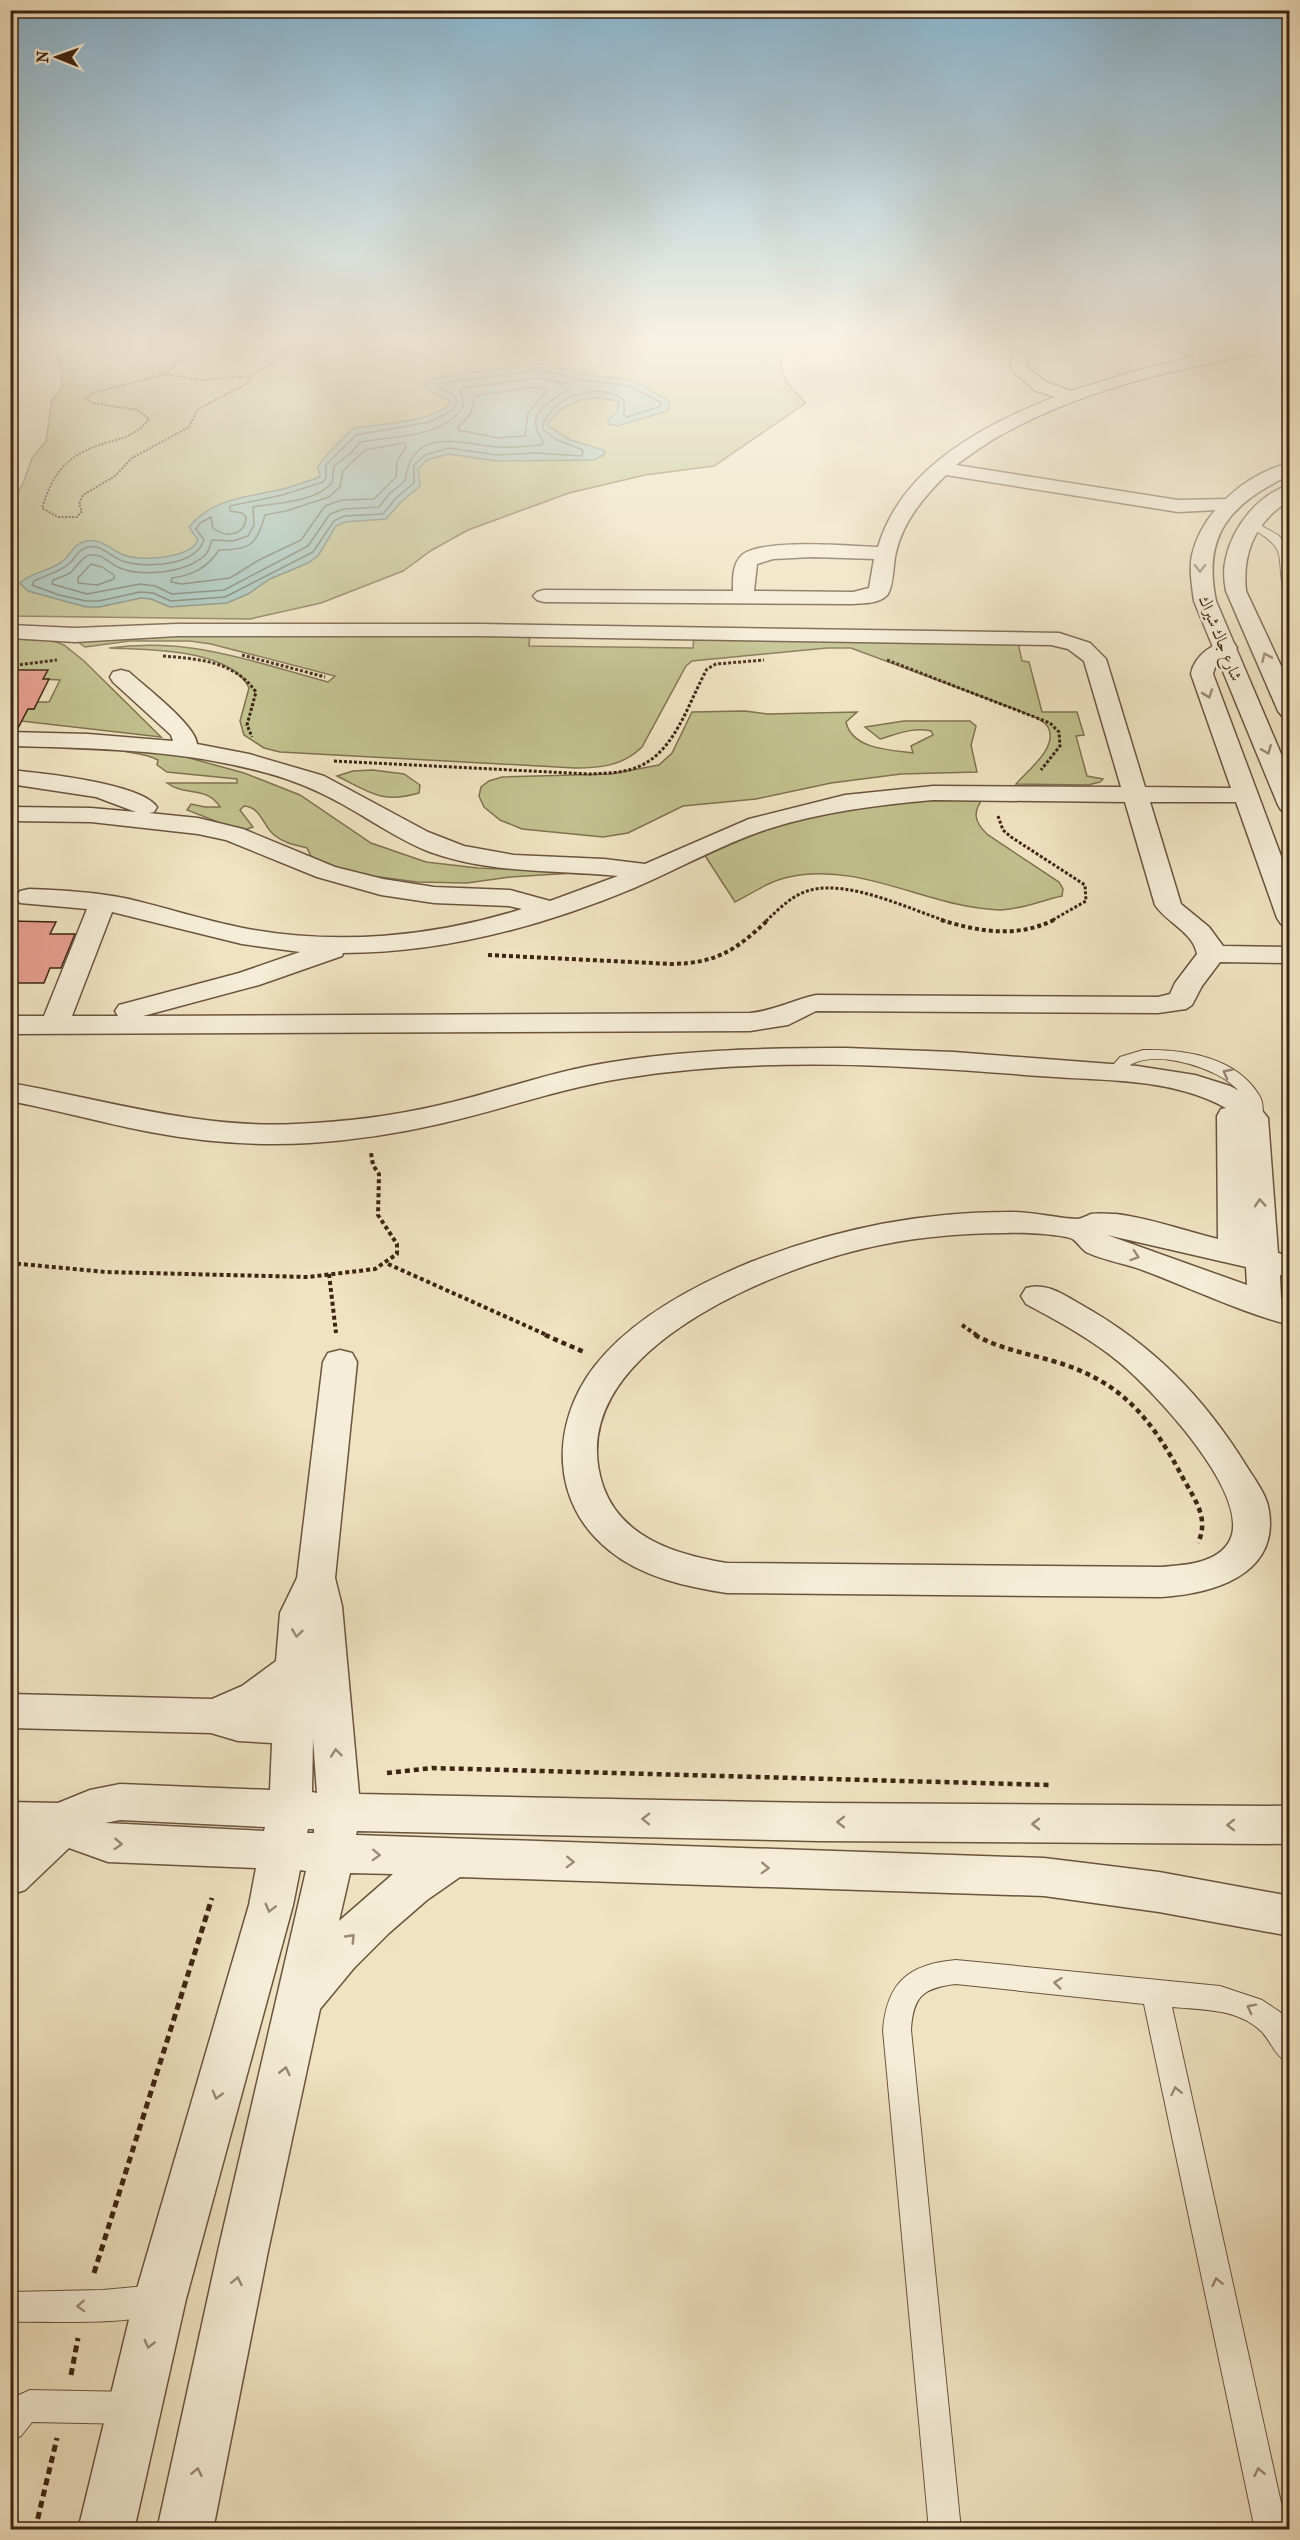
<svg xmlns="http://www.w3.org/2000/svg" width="1300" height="2540" viewBox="0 0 1300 2540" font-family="'IM FELL French Canon',Amiri,serif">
  <rect width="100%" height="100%" fill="#f0e3c1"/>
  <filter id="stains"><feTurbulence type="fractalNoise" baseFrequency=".00333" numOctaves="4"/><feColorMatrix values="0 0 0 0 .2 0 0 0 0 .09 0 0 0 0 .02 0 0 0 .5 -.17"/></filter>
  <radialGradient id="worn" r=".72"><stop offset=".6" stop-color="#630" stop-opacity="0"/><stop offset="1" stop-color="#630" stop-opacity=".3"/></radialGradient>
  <g fill="#c1c18e" stroke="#807250" stroke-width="1.5">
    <path d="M53,340H787C774,372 785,382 806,403L714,466L645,475L569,493L468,530L432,550L403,571L321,603L250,619L11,616V507L24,481L32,458L46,441L52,400L62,387V368Z"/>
    <path d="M10,633L48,639L64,645L84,661L161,737L12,720L22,709H34L37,702H49L60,680L43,679L47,671L11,670Z"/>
    <path d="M530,633L529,646L693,648L694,635L1017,638L1022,661L1029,662L1042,712H1077L1084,735L1076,736L1087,776L1103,779L1100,782L1088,785L1016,784C1027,771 1059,747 1048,727C1043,719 1031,716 1023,712L851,648H827L692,661L686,666L642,747C623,766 600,768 575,768L280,752L264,748L244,735L240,721L249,688C230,648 147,650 109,648C191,637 250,661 328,682L335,676L211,644L190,641H130L85,647L77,641L81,636Z"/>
    <path d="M745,711L768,714L857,712L846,722C852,749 889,750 913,753L911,746L933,735L931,731C912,727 898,734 880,739L865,727L904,721H970L976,726L971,745L977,772L901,774L831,783L756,799L683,806L628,833L603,837L522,829L500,820L484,807L479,796L481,787L489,781L502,777L611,774L659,765L672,753L692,712Z"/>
    <path d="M105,746L175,754L244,773L300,795L371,843L426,862L478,868L590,872L510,877L467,883L417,882L357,874L313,860L307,848C295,845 284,843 274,835C263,826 261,807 244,806L240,810L253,827L241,831L187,810L191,804L205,807H220C206,785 186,797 167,783H237V779L167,772L157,765L158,760C142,751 123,754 105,746Z"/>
    <path d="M373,770L404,774L420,785L419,793C382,804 369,792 337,776L353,771Z"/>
    <path d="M984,797C972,812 974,822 988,835L1059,882L1063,889L1062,896C1043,900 1019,910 1000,910C928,908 862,861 789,877C771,880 751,894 735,902L704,854L770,824L847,805Z"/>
  </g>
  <path fill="#9abeb6" stroke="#758075" stroke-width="1.5" d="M540,364L588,375L631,380L668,400L670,406L668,411L617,426L608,424V420L618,411V401L599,398L583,399L561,409L549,422L548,426L570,440L604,450L605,454L594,460L496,461L449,454L427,460L418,469L420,486L400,503L386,519L345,522L336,526L318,556L308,563L270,579L248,594L227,603L170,607L151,599L141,598L99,607H86L28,591L20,583C32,571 54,571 65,559C72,552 74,544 86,541C102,538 111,550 124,555C141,562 191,558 198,540L189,527C212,499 246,497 279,490C293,487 307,481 320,477C320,473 318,470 318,467C319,461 347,435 353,429C383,422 431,424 452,402L428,390L425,384L427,381L455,374Z"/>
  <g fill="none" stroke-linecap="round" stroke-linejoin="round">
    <g stroke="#6c7164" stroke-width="1.5">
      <path d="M540,370L587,381L630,386L660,402L661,406L627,417L624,414V400C598,380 550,397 542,428L555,439L583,450L582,456L535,453L497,455L449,448L425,455L414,465V483L396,498L383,514L344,516L334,521L313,552L225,597L171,601L153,593L140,592L99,601H86L59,595L32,585L34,581C46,575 61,572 71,562C76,556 79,549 88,547C103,544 112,559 126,562C148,568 195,566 204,540L196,529L200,523L211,517L213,528C226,538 245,536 246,517L242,513L230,511V506L282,495L323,482L326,477V465L356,435L430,422L453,410L457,401L453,394L440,388V383Z"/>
      <path d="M539,378L569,384L571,387C553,402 521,411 543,441L542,445C528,446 514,448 499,447C459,444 412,425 405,481L390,493L379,507L344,509L330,514L308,546L224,590L172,594L155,586L140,584L87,594L52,584L53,580C59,578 65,576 70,573C77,567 81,557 90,555C102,553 110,564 120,568C142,577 185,573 204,556C209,552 210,546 212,540L233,541L248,536L254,525L253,507C276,503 316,502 332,483L334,466L351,453L360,442C393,436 446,438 464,405L460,391L462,388Z"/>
      <path d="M533,387L544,388L547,391L528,413L525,436L498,438L458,430V427L471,413L475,396Z"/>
      <path d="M404,443L406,447L397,461L396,477L374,499L342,500L325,506L301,540L259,560L230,578L182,584L171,582L172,578C193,575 207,568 219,550C250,550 257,545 265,515L286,511L329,497L340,487L343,471L365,450Z"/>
      <path d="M91,564L102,567L114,575V579L97,585L78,583V578Z"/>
    </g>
  </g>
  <g fill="#e6a090" stroke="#3e2413" stroke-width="1.5">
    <path d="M10,670H48L43,679H49L34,709H28L17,730H10Z"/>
    <path d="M10,921L56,922L50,934H75L61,968H50L44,983H10Z"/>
  </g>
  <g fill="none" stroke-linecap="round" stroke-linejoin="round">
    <g stroke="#6a543e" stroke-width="2">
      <g id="service">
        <path d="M1251,520L1278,535L1289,547L1290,597L1284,593C1275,550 1291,552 1247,525V521Z"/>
        <path d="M1143,1050C1185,1049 1236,1057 1259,1095C1264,1103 1264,1115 1259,1122H1247C1239,1111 1249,1100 1236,1088C1216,1068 1161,1051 1134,1063C1128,1065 1126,1071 1122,1077H1110L1108,1071L1120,1057Z"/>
        <path d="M956,1960L1220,1986L1262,2000L1280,2012L1290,2023V2063C1276,2058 1272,2043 1262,2032C1238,2008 1203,2010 1172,2007L1287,2530H1255L1144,2004L956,1984C923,1988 913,1996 911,2030L961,2530H929L883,2030C887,1982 909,1964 956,1960Z"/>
        <path d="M157,2285L168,2289L172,2300L168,2311C132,2326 52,2321 10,2322V2292L103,2290Z"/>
        <path d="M30,2390L133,2392L144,2397L149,2408L144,2419L133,2424L32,2422L21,2436L10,2441V2399Z"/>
      </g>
    </g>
    <g stroke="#6a543e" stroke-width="3">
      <g id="minor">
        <path d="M1031,340H1054L1033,352L1026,359L1027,367L1046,382L1071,391L1136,371L1195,356L1157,343L1155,340H1181L1216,352L1290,340V349C1189,365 1083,387 994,439C981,447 968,456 956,465L1178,500L1231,499L1238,501L1241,505L1238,509L1178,512L946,475C923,498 904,520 896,552C893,564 894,584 888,594C880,604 864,603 853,604L544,602L537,600L533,596L537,592L544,590L733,591C733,579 732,564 742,555C763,538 849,546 878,547C901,468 983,425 1055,397L1034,390L1011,369C1009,353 1016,347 1031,340ZM813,557L874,559L869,588L853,592L754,591L757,564L773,559Z"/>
        <path d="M177,624H481L1059,633L1090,643L1106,659L1145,787L1231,788L1191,674C1194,656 1215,639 1234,643L1237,648L1215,667L1213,674L1290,880V926L1281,924L1277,918L1236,802H1150L1181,904L1209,927L1223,946L1290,947V963L1220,962L1202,986L1192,1005L1186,1009L1158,1013L816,1011L788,1025L750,1031L10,1034V1016H44L87,909L20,903L16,897L20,891L29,889C61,890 93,892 124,898C164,907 203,920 243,928C336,946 433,937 522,909L509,906L434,903L381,895L317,877L226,840L198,834L91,822L10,821V807L91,808L136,812L96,797L10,784V770C40,773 141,783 157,807L154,812L149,813L198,818L243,829L335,867L383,879L434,887L510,890L550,901L618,876C555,870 491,874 430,852C399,840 371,820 342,804C319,791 293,780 267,773C184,750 97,748 10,746V732L88,734L173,741L171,735L113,682L110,677L113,672L121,670L129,672C144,686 196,725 197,744L249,754L324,776L428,832L464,846L514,855L604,859L645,864L749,819L845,795L933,786L1121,787L1084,661L1068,649L1051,645L481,636H177L75,642L10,638V625L75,628ZM933,800L1125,802L1155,905C1167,923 1193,932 1197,954L1175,983L1170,994L1158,997L816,995C793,1000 773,1011 750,1013L143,1016L259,985L342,956L343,953C443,953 543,926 634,888C679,869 722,844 768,829C821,812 877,805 933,800ZM112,912L242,944L300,952L239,973L119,1005L115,1011L118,1016H72Z"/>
        <path d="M846,1048L954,1052L1137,1066L1195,1075L1230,1086L1251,1097L1268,1118L1278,1253L1290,1256V1278L1280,1275L1281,1298L1290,1301V1325C1240,1312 1193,1289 1145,1271C1127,1264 1106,1261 1088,1253C1082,1250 1079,1244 1074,1240C1067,1234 1016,1232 1005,1233C957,1233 908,1238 862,1249C766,1272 559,1356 603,1486C621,1538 677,1555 727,1563L1161,1567C1184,1565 1218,1564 1230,1540C1252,1494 1152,1389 1119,1362C1091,1339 1058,1321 1026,1304L1021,1296L1026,1288C1046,1282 1063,1294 1080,1304C1152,1344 1204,1397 1247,1467C1255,1480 1267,1495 1269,1511C1279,1576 1211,1594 1161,1597L727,1593C687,1587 642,1577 610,1551C550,1504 550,1425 594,1367C632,1318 695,1285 751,1262C832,1230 920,1212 1007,1212C1030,1211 1054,1218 1077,1219C1081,1219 1086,1216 1091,1214C1098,1213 1108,1214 1116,1214C1150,1218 1185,1231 1218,1239L1217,1116L1221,1109L1226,1108C1171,1077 1101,1081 1039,1076C902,1065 761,1056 625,1078C561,1088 501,1110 439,1124C396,1134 353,1140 310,1143C256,1146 202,1142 150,1132C103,1123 57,1110 10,1101V1083C106,1100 198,1129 296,1124C345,1122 393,1116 440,1105C490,1094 538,1076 589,1066C673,1050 760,1048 846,1048ZM1107,1235L1246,1267L1247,1285Z"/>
        <path d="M340,1350L352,1353L357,1362L335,1578L342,1606L359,1794L819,1803L1290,1806V1844L819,1841L357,1831L356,1835L1044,1858L1159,1872L1290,1896V1936L1159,1912L1044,1896L460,1877L427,1900L389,1933L354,1968L320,2009L268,2251L213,2530H157L218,2251L306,1871L300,1870L293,1905L186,2299L134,2530H78L134,2299L249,1905L256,1868L108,1862L69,1848L25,1890L10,1895V1847L19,1840H10V1802L58,1803L90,1790L120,1784L270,1790L272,1743L238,1741L211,1733L10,1728V1694L212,1699L242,1686L276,1661L280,1613L297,1578L323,1362L328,1353ZM313,1739L317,1793L312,1792ZM120,1820L265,1827L264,1831L105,1823ZM308,1829H314V1833H307ZM350,1873L393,1874L339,1921Z"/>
      </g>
    </g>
    <g stroke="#6a543e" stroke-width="3">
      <g id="tertiary">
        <path d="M1290,463V475C1231,503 1202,534 1216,601L1290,775V812L1281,810L1278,805L1194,601C1192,586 1189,570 1192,555C1202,511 1247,473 1290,463Z"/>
        <path d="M1290,485V500C1256,521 1242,552 1246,591L1290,685V718L1282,716L1278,711L1226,591C1224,580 1223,569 1226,558C1232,528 1259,493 1290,485Z"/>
      </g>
    </g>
    <g stroke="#3e2413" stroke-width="2" stroke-dasharray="2 1.5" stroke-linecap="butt">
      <path d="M174,340L182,352L181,359L166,374L92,393L86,399L92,403L138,410L149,419C139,433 125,438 109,442C70,453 54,469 42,508L58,517H77L82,511L79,504L83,495L115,476L132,458L189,427L198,409L246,384L251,376L292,350L315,340"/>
      <path d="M166,374L200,380L250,376"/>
    </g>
    <g stroke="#3e2413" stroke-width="3" stroke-dasharray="3 2" stroke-linecap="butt">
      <path d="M242,655L325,677"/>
      <path d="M163,656C199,659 234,661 256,692L247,725L252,737"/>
      <path d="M887,660L1050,723L1059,732L1060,746L1041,770"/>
      <path d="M10,666L57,660"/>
      <path d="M334,761L590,774C607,773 625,773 640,766C676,750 689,701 707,669L716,664L764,660"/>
      <path d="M998,816L1003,830L1011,837L1085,885L1086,901L1051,921"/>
      <path d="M766,921C779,909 793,894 811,890C850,880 909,909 946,921"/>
    </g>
    <g stroke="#3e2413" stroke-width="4" stroke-dasharray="4 3" stroke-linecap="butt">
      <path d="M941,920C980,932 1016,938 1054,920"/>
      <path d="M488,955L672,964C717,963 736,950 768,920"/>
      <path d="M10,1263L106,1272L308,1277L375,1269L397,1254V1244L378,1215L379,1174L373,1165L371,1153"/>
      <path d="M388,1264L549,1336"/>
      <path d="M329,1274L336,1333"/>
      <path d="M962,1325L978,1336"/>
    </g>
    <g stroke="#3e2413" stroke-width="4.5" stroke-dasharray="5 4" stroke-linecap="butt">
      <path d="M545,1335L584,1352"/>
      <path d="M975,1335C1000,1349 1026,1353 1053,1361C1122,1381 1152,1419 1184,1480C1196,1501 1209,1519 1198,1543"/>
      <path d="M387,1773L432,1768L1049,1785"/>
    </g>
    <g stroke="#3e2413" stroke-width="5" stroke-dasharray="7 4.5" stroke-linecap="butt">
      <path d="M94,2273L212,1898"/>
      <path d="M71,2375L78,2338"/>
      <path d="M35,2530L57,2438"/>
    </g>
    <use href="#service" fill="#f5edd7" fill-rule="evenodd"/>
    <use href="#minor" fill="#f5edd7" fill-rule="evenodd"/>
    <use href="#tertiary" fill="#f5edd7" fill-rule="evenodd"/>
  </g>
  <defs><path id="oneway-chevron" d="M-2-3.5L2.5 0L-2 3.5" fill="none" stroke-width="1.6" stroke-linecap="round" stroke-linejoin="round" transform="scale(1.5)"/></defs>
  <g stroke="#9a8875">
    <use href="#oneway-chevron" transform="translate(1200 568) rotate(91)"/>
    <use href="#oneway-chevron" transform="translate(1266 657) rotate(-114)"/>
    <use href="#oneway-chevron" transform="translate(1208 694) rotate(71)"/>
    <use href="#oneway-chevron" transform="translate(1267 750) rotate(68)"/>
    <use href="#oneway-chevron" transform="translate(1227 1073) rotate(-152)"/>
    <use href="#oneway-chevron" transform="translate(1260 1203) rotate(-94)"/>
    <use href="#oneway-chevron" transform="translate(1135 1256) rotate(18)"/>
    <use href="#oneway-chevron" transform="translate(297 1633) rotate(97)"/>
    <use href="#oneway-chevron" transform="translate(336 1753) rotate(-96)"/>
    <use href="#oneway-chevron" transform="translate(646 1819) rotate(-179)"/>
    <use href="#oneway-chevron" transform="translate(841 1822) rotate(-180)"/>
    <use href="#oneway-chevron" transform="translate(1036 1824) rotate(-180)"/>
    <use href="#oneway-chevron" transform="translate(1231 1825) rotate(-180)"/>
    <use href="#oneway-chevron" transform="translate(118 1844) rotate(4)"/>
    <use href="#oneway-chevron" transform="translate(376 1855) rotate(2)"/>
    <use href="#oneway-chevron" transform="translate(570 1862) rotate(2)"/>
    <use href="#oneway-chevron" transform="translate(765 1868) rotate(2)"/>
    <use href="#oneway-chevron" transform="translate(270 1908) rotate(104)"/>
    <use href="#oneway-chevron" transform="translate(351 1938) rotate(-46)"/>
    <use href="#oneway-chevron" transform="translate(1058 1983) rotate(-174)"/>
    <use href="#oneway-chevron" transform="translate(1251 2008) rotate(-153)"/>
    <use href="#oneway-chevron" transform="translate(285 2071) rotate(-77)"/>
    <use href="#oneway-chevron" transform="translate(1176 2091) rotate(-102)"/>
    <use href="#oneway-chevron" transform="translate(217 2095) rotate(106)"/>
    <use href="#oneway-chevron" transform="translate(237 2281) rotate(-78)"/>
    <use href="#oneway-chevron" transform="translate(1217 2282) rotate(-102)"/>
    <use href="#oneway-chevron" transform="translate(81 2306) rotate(178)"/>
    <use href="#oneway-chevron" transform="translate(149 2344) rotate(104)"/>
    <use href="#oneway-chevron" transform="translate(197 2472) rotate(-78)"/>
    <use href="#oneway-chevron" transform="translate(1259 2472) rotate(-102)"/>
  </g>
  <linearGradient id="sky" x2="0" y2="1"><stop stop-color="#89b8d4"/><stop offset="0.49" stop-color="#f8f2e3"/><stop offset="1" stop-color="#f8f2e3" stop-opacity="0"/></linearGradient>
  <rect width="1300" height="696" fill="url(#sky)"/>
  <g text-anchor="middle" stroke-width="5" stroke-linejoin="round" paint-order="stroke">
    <g font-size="16" fill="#3e2413" stroke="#f5edd7">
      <text transform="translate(1221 638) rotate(68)" y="6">شارع جاك شيراك</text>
    </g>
  </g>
  <rect width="1300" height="2540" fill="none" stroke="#f0e3c1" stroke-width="36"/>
  <rect x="12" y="12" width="1276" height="2516" fill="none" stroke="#3e2413" stroke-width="3"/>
  <rect x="18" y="18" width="1264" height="2504" fill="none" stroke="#3e2413" stroke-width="1.5"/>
  <g transform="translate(57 57) rotate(271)" stroke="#f5edd7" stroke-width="4.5" paint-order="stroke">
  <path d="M0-4.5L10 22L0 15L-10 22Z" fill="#3e2413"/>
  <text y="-9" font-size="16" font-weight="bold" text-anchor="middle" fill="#3e2413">N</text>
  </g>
  <rect width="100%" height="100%" filter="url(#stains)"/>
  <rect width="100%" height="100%" fill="url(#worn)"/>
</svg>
